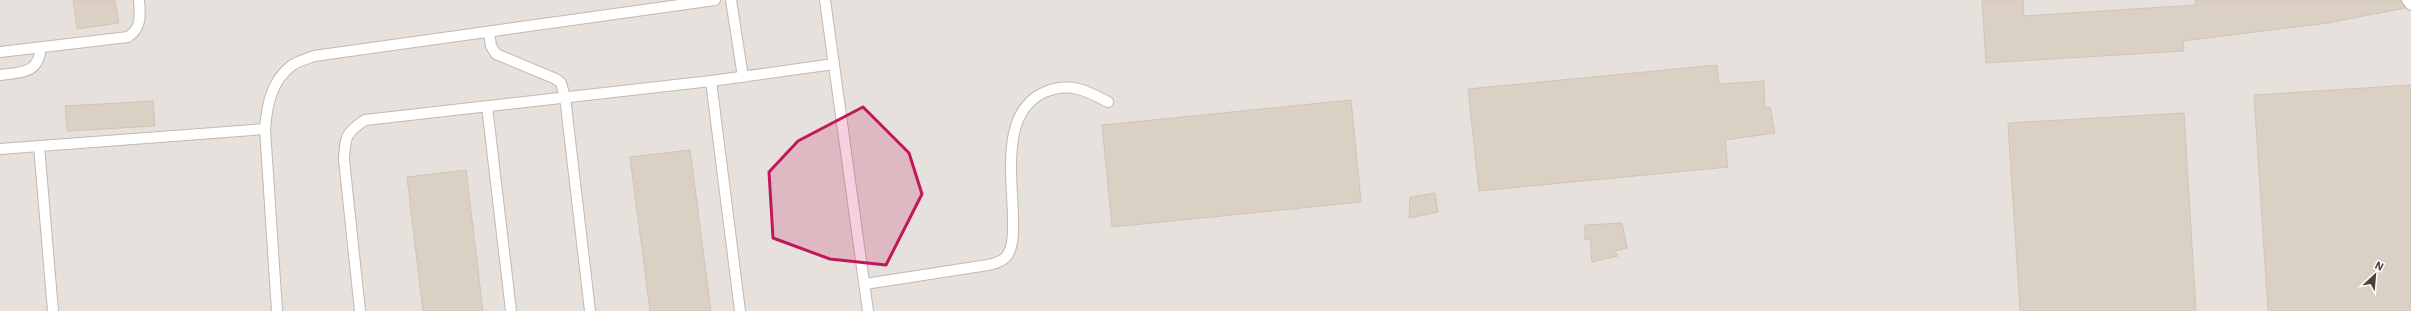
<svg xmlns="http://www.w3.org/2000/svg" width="2411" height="311" viewBox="0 0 2411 311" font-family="'IBM Plex Sans',sans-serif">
  <rect width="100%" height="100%" fill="#f6f2ec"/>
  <rect fill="#e6e1dd" x="0" y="0" width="2411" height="311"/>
  <g fill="#dbd0c4" stroke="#d3c4b4">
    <path d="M73,0H115L119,23L77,29Z"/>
    <path d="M1982,0H2023L2024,16L2196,5L2195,0H2401L2405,8L2328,23L2183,41L2184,51L1986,63Z"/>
    <path d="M1717,65L1719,84L1764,81L1765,108L1770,107L1775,133L1725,140L1728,167L1479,191L1468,89Z"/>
    <path d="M2411,85V311H2268L2254,95Z"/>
    <path d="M1351,100L1361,202L1112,227L1102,125Z"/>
    <path d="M153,101L155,126L67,131L65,106Z"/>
    <path d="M2184,113L2196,311H2020L2008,123Z"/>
    <path d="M690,150L711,311H650L630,157Z"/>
    <path d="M466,170L483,311H423L407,177Z"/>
    <path d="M1435,193L1438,212L1409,218L1410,197Z"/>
    <path d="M1622,223L1627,248L1615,251L1618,256L1592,262L1590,239L1585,240V225Z"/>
  </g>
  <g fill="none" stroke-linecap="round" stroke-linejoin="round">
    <g stroke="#c2b9ae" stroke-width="12">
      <g id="service">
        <path d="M731,0L743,77"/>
        <path d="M825,0L868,311"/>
        <path d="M2407,0L2411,5"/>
        <path d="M489,32L491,46L496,54L556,79L561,83L565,97L590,311"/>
        <path d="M0,52L128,37C142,28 140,15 139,0"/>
        <path d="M0,75C22,72 38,74 41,48"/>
        <path d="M711,81L740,311"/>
        <path d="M487,106L511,311"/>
        <path d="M39,146L53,311"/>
        <path d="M0,149L265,129"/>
        <path d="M865,284L988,265C993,264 1000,262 1005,258C1014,249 1013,232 1013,220C1013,181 999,111 1045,92C1069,82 1086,90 1108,102"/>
        <path d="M277,311L265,129C267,105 271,82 291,66C297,61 307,59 314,56L715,0"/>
        <path d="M360,311L344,160C345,138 345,133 365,120L711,81L834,64"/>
      </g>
    </g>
    <use href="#service" stroke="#fff" stroke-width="10"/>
  </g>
  <path fill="#c2185b" fill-opacity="0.2" stroke="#c2185b" stroke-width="3" stroke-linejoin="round" d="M863,107L909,153L922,194L886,265L830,259L773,238L769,172L798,141Z"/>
  <g transform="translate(2375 275) rotate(26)" stroke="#ffffff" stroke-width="3" paint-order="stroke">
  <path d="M0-3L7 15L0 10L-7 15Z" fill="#4b4339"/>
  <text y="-6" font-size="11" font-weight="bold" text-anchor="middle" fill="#4b4339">N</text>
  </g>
</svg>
